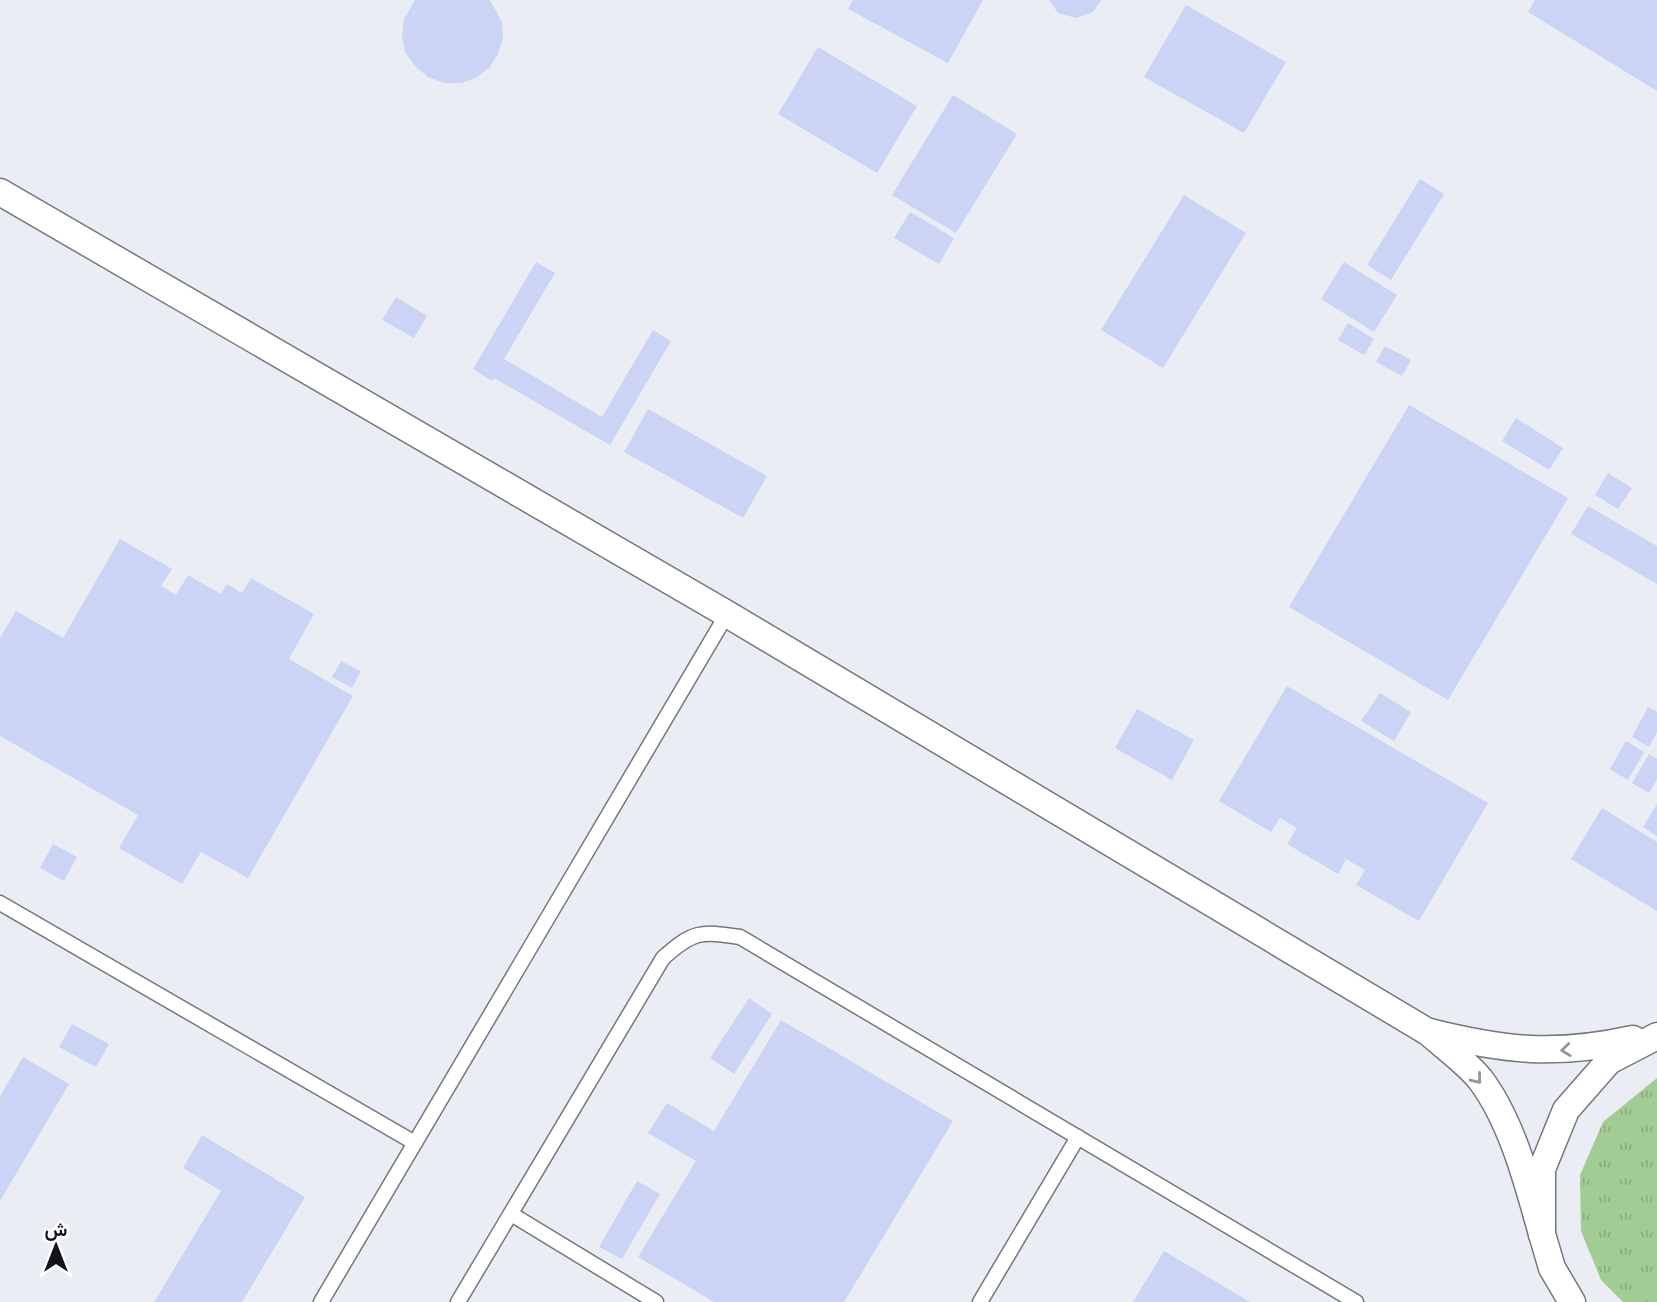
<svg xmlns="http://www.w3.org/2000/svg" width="1657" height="1302" viewBox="0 0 1657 1302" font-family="Raleway,Vazirmatn,sans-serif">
  <defs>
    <pattern id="grass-tufts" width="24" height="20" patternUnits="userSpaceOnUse" patternTransform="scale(1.75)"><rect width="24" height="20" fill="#a1cc93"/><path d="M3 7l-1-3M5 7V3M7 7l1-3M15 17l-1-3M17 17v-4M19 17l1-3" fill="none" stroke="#8aae7e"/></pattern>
  </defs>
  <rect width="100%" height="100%" fill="#ebedf5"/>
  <path fill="url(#grass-tufts)" d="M1657,1078V1302H1623L1601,1280L1581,1231L1580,1175L1603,1122Z"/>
  <g fill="#ccd4f5">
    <path d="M415,0H490L502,22L503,38L498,54L489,68L476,78L461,83H444L428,77L415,66L405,52L402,36L404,19Z"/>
    <path d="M853,0H983L948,63L848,9Z"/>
    <path d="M1049,0H1101L1093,12L1076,18L1058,13Z"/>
    <path d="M1535,0H1657V91L1528,12Z"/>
    <path d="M1186,5L1286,62L1244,133L1144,77Z"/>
    <path d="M818,47L917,106L877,173L778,114Z"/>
    <path d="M953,95L1017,134L956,233L892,195Z"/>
    <path d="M1420,179L1444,194L1391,280L1367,265Z"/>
    <path d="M1184,195L1246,233L1163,368L1101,330Z"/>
    <path d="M910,212L954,238L939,264L894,238Z"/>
    <path d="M536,262L555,273L504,359L602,417L653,330L671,341L610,445L494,378L492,381L473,369Z"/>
    <path d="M1344,262L1397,295L1374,332L1321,299Z"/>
    <path d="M396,297L427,316L414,338L382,320Z"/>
    <path d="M1348,323L1374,339L1364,355L1338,340Z"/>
    <path d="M1385,346L1411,360L1402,376L1376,362Z"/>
    <path d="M1409,405L1568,498L1448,700L1289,607Z"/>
    <path d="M648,409L767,476L743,518L624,452Z"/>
    <path d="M1516,418L1563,448L1549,470L1502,441Z"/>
    <path d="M1608,473L1632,488L1618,509L1595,495Z"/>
    <path d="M1588,506L1657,546V584L1571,534Z"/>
    <path d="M120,539L172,569L161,586L176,595L188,575L221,594L227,584L242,593L251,578L314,614L289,659L353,696L248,878L201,852L182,884L119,848L138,815L0,736V638L16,611L63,638Z"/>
    <path d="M341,661L361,671L352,688L332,677Z"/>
    <path d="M1287,686L1488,803L1419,921L1356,885L1365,870L1346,859L1338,874L1287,844L1297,828L1280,818L1271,832L1219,801Z"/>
    <path d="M1380,693L1411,712L1394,741L1361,721Z"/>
    <path d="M1648,707L1657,712V732L1649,747L1632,737Z"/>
    <path d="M1137,709L1194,740L1172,780L1115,748Z"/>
    <path d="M1626,741L1644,752L1628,780L1610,769Z"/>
    <path d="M1649,754L1657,759V779L1649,793L1632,783Z"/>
    <path d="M1657,804V836L1643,827Z"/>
    <path d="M1602,808L1657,842V911L1571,859Z"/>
    <path d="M53,844L77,857L64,881L40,868Z"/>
    <path d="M749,998L772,1014L734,1074L710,1058Z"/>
    <path d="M781,1020L953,1121L844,1302H714L638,1257L696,1161L648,1133L667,1103L714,1131Z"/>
    <path d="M72,1024L109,1044L96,1067L59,1047Z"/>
    <path d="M23,1057L69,1084L0,1201V1096Z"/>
    <path d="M202,1135L305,1197L242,1302H154L221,1191L183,1168Z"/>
    <path d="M637,1181L660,1194L622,1259L599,1247Z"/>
    <path d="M1164,1251L1250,1302H1133Z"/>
  </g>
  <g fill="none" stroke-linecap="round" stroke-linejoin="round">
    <g stroke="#75777d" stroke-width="17">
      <g id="lane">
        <path d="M0,903L415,1143"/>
        <path d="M511,1214L656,1302"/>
        <path d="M321,1302L727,614"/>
        <path d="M458,1302L663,958C693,931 700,931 740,937L1356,1302"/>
        <path d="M980,1302L1078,1137"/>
      </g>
    </g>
    <g stroke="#75777d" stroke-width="29">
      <g id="street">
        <path d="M0,192L727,614L1428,1032C1445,1047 1466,1062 1480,1079C1512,1121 1528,1184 1542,1234"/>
        <path d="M1430,1032C1506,1051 1556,1056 1633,1039"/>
        <path d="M1572,1302L1552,1268L1542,1234V1169L1566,1110L1609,1061L1657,1036"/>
      </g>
    </g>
    <use href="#lane" stroke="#fff" stroke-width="14"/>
    <use href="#street" stroke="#fff" stroke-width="26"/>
  </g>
  <defs><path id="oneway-chevron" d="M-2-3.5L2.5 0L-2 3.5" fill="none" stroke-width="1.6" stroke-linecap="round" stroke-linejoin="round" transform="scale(1.75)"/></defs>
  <g stroke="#959597">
    <use href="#oneway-chevron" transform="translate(1566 1050) rotate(173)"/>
    <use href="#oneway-chevron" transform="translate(1477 1079) rotate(51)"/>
  </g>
  <g transform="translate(56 1246)" stroke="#ffffff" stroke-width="5" paint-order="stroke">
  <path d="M0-5L12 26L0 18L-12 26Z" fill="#131417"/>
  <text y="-10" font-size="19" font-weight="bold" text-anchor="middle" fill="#131417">ش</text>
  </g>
</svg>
